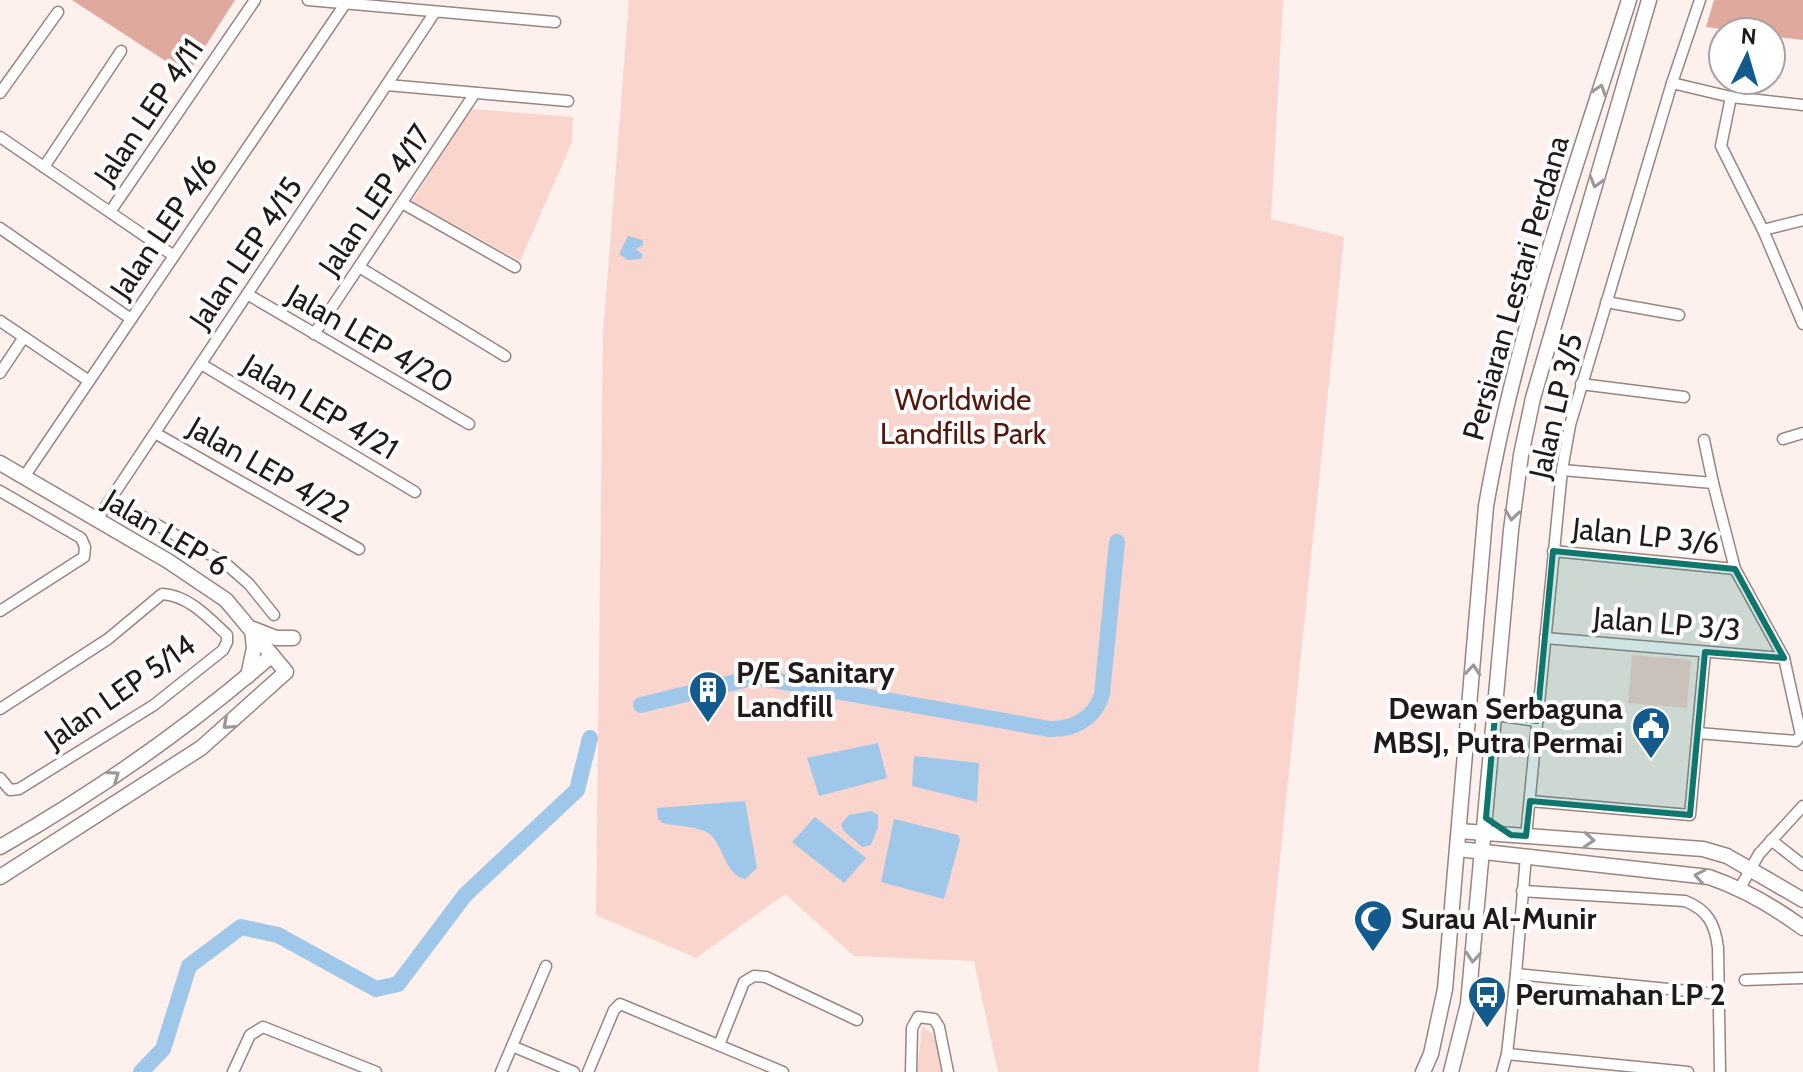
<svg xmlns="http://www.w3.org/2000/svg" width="1803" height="1072" viewBox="0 0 1803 1072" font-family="Cabin,sans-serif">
  <rect width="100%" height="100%" fill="#fdf0ed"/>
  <g fill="#f9d5cd">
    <path d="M629,0H1283L1271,219L1344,237L1258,1072H998L974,961L854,956L785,894L696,958L596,915L603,335Z"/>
    <path d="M471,109L573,117L572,142L520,261L412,201Z"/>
    <path d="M1632,655L1691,660L1687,708L1628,703Z"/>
    <path d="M922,1026L935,1036L942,1072H917Z"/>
  </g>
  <g fill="#dfa99d">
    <path d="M72,0H235L187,75Z"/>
    <path d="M1714,0H1803V40L1771,36V32H1745L1706,27Z"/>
  </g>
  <g fill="#9fc7ea">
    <path d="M628,236L643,240V245L636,249L643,255L641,259L628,260L619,254Z"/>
    <path d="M878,743L887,778L819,796L807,758Z"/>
    <path d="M914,756L979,763L977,802L912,786Z"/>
    <path d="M745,801L757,868L745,879C727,876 723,848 712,836C701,825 677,827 663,823L658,819L657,808Z"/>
    <path d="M871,811L878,815V827L871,845L862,847L843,830L841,824L849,815Z"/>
    <path d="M815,817L866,858L844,883L792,842Z"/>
    <path d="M894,819L958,835L960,840L944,899L881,882Z"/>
  </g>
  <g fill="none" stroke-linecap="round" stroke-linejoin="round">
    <g stroke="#9fc7ea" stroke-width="16">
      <path d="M641,705L756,677L1049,729C1074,730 1095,718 1102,694L1117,542"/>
      <path d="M141,1072L163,1049L189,966L241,927L278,935L376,989L398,984L465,895L577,790L590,738"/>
    </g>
    <g stroke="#988581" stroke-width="13">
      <g id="street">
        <path d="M308,0L555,22"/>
        <path d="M1672,83L1731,97L1803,105"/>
        <path d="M387,85L568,101"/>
        <path d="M0,93L58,12"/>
        <path d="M1731,97L1721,146L1763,230L1803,324"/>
        <path d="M0,137L174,256"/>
        <path d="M44,167L121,51"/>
        <path d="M402,203L515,267"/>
        <path d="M110,212L255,0"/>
        <path d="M0,228L131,319"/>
        <path d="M1763,230L1803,220"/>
        <path d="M359,267L505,356"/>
        <path d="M247,294L469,424"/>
        <path d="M1606,302L1679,315"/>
        <path d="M0,321L89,381"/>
        <path d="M314,334L475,93"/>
        <path d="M201,364L415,492"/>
        <path d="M0,373L24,337"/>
        <path d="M1581,384L1684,397"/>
        <path d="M155,433L359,549"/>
        <path d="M1783,439L1803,433"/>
        <path d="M1704,440L1713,483"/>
        <path d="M1562,470L1713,483L1735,569L1784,658L1801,735L1796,741L1698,733"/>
        <path d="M24,477L345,4"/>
        <path d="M0,491L81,538L85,547L84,557L0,611"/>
        <path d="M111,499L225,563L249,584L274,615"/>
        <path d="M96,521L435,12"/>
        <path d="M1553,551L1735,569"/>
        <path d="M1545,638L1784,658"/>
        <path d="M0,709L108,639L162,594C188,595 209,618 227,635V642L223,650L154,705L19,789L10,790L0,778"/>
        <path d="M1495,715L1537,721"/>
        <path d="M1530,801L1690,815L1705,652"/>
        <path d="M1526,836L1562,470L1570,425L1672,83L1700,0"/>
        <path d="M1771,840L1803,865"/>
        <path d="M1740,888L1759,854L1803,806"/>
        <path d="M1522,891L1685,901C1708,910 1715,924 1718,948L1720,1072"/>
        <path d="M1516,974L1719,994"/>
        <path d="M1745,980L1803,978"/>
        <path d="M719,1045L744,982L754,976L766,977L857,1020"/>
        <path d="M512,1046L574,1072"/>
        <path d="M1507,1054L1688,1072"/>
        <path d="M233,1072L250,1035L263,1027L376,1072"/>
        <path d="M501,1072L546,966"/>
        <path d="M588,1072L614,1010L620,1004L783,1072"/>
        <path d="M911,1072L912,1028L918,1017L934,1019L939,1027L948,1072"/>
        <path d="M1502,1072L1507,1054L1516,974L1526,856"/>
      </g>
    </g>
    <g stroke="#988581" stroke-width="17">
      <g id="secondary">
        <path d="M0,463L168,561L226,600L286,672L201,748L0,877"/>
        <path d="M253,629L276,638H293"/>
        <path d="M248,676L254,648L252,629"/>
        <path d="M1459,831L1703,849L1727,856L1803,900"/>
        <path d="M0,847C96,792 188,728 272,655"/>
        <path d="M1458,849L1709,877C1744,889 1773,906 1803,928"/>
        <path d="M1423,1072L1431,1054L1445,989L1486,506C1516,333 1576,167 1629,0"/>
        <path d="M1451,1072L1468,1004L1511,530L1521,455L1533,398L1649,0"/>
      </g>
    </g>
    <use href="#street" stroke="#fff" stroke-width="10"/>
    <use href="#secondary" stroke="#fff" stroke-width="14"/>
  </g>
  <defs><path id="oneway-chevron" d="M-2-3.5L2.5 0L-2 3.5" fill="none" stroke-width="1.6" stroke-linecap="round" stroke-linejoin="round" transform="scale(2)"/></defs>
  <g stroke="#9c9898">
    <use href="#oneway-chevron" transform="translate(1600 90) rotate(-72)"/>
    <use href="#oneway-chevron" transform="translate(1596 182) rotate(106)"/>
    <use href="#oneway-chevron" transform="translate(1512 515) rotate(98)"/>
    <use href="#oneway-chevron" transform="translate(1473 670) rotate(-85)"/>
    <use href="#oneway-chevron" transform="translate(228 724) rotate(138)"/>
    <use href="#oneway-chevron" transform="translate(114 776) rotate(-35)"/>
    <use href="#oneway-chevron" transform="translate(1589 840) rotate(4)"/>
    <use href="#oneway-chevron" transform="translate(1700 876) rotate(-170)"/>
    <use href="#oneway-chevron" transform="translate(1473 957) rotate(95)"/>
  </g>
  <path fill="#0f766e" fill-opacity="0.2" stroke="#0f766e" stroke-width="6" stroke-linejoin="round" d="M1553,551L1735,569L1784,658L1705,652L1690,815L1530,801L1526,836L1511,835L1486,818L1495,715L1537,721Z"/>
  <defs>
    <g id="building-pin" transform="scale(2)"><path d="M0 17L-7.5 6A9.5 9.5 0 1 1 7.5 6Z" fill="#135b8f" stroke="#fff"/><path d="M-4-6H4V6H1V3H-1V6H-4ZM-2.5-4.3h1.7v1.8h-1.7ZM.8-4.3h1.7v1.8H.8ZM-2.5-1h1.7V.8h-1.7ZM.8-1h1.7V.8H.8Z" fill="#fff"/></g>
    <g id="civic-pin" transform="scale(2)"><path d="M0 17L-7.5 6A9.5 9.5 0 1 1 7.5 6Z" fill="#135b8f" stroke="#fff"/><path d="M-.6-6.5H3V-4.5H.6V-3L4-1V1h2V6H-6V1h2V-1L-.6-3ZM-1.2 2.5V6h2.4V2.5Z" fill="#fff"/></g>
    <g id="mosque-pin" transform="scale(2)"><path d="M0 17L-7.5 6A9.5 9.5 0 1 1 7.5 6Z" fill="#135b8f" stroke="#fff"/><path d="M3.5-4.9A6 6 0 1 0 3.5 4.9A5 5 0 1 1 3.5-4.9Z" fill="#fff"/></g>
    <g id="bus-pin" transform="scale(2)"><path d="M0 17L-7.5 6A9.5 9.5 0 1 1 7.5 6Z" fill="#135b8f" stroke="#fff"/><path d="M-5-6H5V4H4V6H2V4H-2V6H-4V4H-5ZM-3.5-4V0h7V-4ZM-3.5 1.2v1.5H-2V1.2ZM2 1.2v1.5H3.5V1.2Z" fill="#fff"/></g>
  </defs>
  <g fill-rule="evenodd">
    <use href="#building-pin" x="708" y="690"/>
    <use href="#civic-pin" x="1651" y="726"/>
    <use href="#mosque-pin" x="1373" y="919"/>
    <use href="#bus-pin" x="1487" y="995"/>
  </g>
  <g text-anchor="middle" stroke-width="8" stroke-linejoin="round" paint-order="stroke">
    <g font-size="30" fill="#221a19" stroke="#fff">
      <text transform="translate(149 112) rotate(-56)" y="10">Jalan LEP 4/11</text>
      <text transform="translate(375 200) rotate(-56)" y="10">Jalan LEP 4/17</text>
      <text transform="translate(164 227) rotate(-56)" y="10">Jalan LEP 4/6</text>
      <text transform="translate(246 253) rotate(-56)" y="10">Jalan LEP 4/15</text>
      <text transform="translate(1516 288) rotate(-74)" y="10">Persiaran Lestari Perdana</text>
      <text transform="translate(370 339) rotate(30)" y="10">Jalan LEP 4/20</text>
      <text transform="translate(1556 406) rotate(-77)" y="10">Jalan LP 3/5</text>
      <text transform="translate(320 407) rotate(31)" y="10">Jalan LEP 4/21</text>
      <text transform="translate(269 470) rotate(30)" y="10">Jalan LEP 4/22</text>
      <text transform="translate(166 533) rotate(31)" y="10">Jalan LEP 6</text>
      <text transform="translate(1646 536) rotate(6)" y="10">Jalan LP 3/6</text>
      <text transform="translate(1667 624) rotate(5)" y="10">Jalan LP 3/3</text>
      <text transform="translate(120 692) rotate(-35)" y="10">Jalan LEP 5/14</text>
    </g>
    <g font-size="30" fill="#57170d" stroke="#fff">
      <text x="963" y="410">Worldwide<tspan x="963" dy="34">Landfills Park</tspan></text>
    </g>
    <g font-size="30" font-weight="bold" fill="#221a19" stroke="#fff" text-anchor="start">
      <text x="736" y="683">P/E Sanitary<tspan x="736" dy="34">Landfill</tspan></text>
      <text x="1623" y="719" text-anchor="end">Dewan Serbaguna<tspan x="1623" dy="34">MBSJ, Putra Permai</tspan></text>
      <text x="1401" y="929">Surau Al-Munir</text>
      <text x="1515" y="1005">Perumahan LP 2</text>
    </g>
  </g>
  <g transform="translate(1747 56) rotate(5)"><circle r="38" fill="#ffffff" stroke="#a7a3a3" stroke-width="2"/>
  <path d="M0-6L14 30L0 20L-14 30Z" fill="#135b8f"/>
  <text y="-12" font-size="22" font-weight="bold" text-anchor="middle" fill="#221a19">N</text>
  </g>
</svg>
